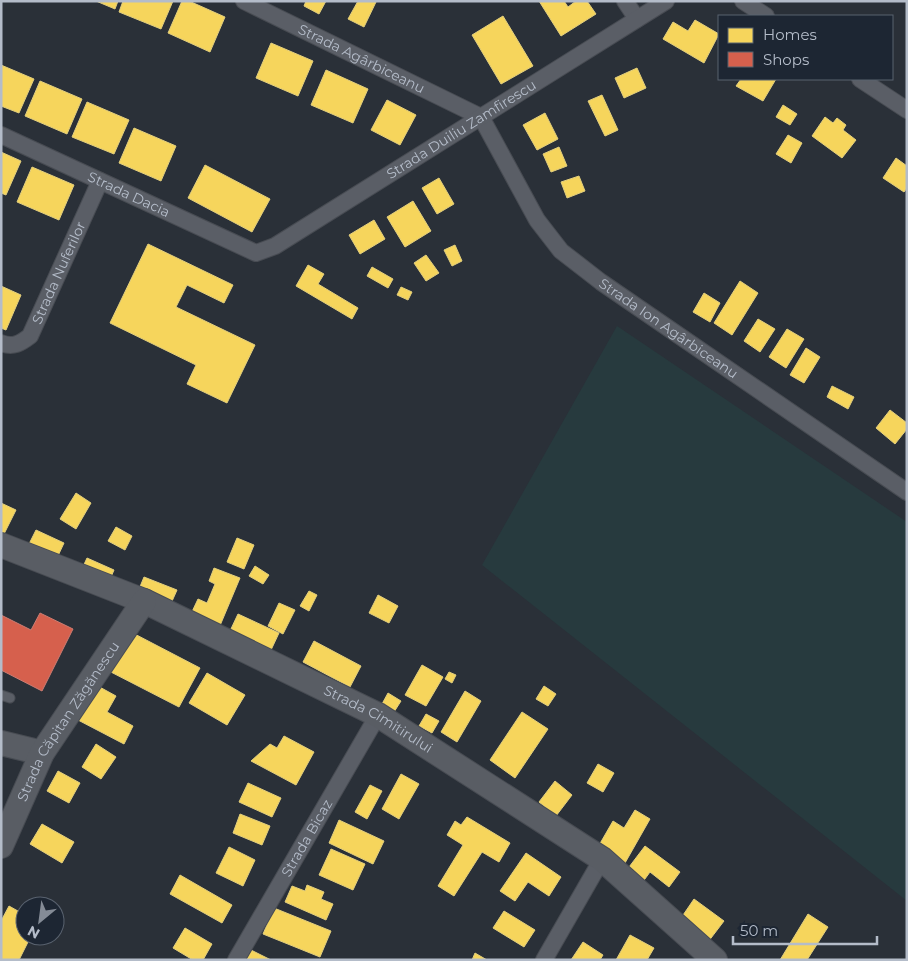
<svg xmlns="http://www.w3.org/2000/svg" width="908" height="961" viewBox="0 0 908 961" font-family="Montserrat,sans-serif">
  <rect width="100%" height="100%" fill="#2a3038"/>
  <path fill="#273a3e" d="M617,326L907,522V901L482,565Z"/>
  <g fill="#f6d55c" stroke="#e2ce7d">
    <path d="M96,1H118L115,9Z"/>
    <path d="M123,1H173L161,29L119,12Z"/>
    <path d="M182,1H189L225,17L210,52L168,33Z"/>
    <path d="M306,1H326L319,14L304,6Z"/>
    <path d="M358,1L376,2L364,27L348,19Z"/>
    <path d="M539,1H564L568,7L576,1H587L596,14L561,36Z"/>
    <path d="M503,16L533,66L501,84L472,35Z"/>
    <path d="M695,20L719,34L704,63L663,39L673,22L688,31Z"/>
    <path d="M271,43L313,61L298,96L256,78Z"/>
    <path d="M1,65L34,79L19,113L1,106Z"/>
    <path d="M637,68L646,88L624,98L615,78Z"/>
    <path d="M326,70L368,89L353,123L311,105Z"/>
    <path d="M741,79H776L763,101L736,86Z"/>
    <path d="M40,81L82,99L67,134L25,116Z"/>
    <path d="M602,95L618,130L605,136L588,101Z"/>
    <path d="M387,100L416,115L400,145L371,130Z"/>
    <path d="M87,102L129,120L114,154L72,137Z"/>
    <path d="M783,105L797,114L790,125L776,117Z"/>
    <path d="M545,113L558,139L537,150L523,125Z"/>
    <path d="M825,117L833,123L837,118L846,125L843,130L856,140L842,158L812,136Z"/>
    <path d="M134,128L176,146L161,181L119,163Z"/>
    <path d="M788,135L802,143L791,163L776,154Z"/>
    <path d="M559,147L567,166L551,172L543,154Z"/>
    <path d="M1,152L21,161L6,195L1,193Z"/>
    <path d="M896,158L907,166V188L904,192L883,178Z"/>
    <path d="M205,165L270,199L252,232L188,198Z"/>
    <path d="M32,167L74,185L59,220L17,202Z"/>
    <path d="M579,176L585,191L567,198L561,182Z"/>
    <path d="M439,178L454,204L437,214L422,188Z"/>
    <path d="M413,201L431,231L405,247L387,217Z"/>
    <path d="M374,220L385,239L360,254L349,235Z"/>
    <path d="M148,244L233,285L224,303L187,285L176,307L255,345L227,403L187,384L196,365L110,323Z"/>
    <path d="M455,245L462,261L452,266L444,250Z"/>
    <path d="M426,255L439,273L426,281L414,263Z"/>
    <path d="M308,265L324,274L318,284L358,308L352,319L296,286Z"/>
    <path d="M372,267L393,279L388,288L367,276Z"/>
    <path d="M740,281L758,293L732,335L714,323Z"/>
    <path d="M1,286L21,295L6,330L1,328Z"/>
    <path d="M401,287L412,292L408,300L397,295Z"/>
    <path d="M704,293L720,303L710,322L693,312Z"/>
    <path d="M758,319L775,329L760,352L744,341Z"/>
    <path d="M787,329L804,339L786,368L769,357Z"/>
    <path d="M806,348L820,357L804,383L790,375Z"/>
    <path d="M832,386L854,397L848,409L827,397Z"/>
    <path d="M890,410L907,423V429L895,444L876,428Z"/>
    <path d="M76,493L91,503L76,529L60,519Z"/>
    <path d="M1,503L16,510L3,536H1Z"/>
    <path d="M116,527L132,536L125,550L108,541Z"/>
    <path d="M36,530L64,543L56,560L28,546Z"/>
    <path d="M237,538L254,545L244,569L227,562Z"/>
    <path d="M87,558L114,570L108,584L81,571Z"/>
    <path d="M255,566L269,575L263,584L249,576Z"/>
    <path d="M214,568L240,578L219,628L190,616L198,599L207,603L215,584L209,581Z"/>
    <path d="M144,577L177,590L169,608L137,594Z"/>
    <path d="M309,591L317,595L309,611L300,606Z"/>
    <path d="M378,595L398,606L389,623L369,613Z"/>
    <path d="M279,603L295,610L283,634L268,626Z"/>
    <path d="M238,614L279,633L271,650L230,631Z"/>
    <path d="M127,630L200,668L179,707L107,670Z"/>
    <path d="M314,641L361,666L350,687L303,662Z"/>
    <path d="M422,665L443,677L426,706L405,695Z"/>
    <path d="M449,672L456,675L452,683L445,679Z"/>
    <path d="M207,673L245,695L227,725L189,703Z"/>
    <path d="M96,685L116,696L107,712L133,726L124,744L78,720Z"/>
    <path d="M544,686L556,694L548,706L536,699Z"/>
    <path d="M465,691L481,701L457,742L441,732Z"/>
    <path d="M388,693L401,701L394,712L382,704Z"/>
    <path d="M522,712L548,729L515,778L490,760Z"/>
    <path d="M426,714L439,721L432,733L419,726Z"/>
    <path d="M284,736L314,752L296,785L251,761L270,744L277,748Z"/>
    <path d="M96,744L116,757L101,779L82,767Z"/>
    <path d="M598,764L614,773L603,792L587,783Z"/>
    <path d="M58,771L80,783L69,803L47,791Z"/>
    <path d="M401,774L419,784L399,819L382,809Z"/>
    <path d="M555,781L572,795L556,816L539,802Z"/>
    <path d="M248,783L281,798L272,817L239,802Z"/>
    <path d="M370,785L382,791L367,819L355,812Z"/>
    <path d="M635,810L650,819L625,863L598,847L613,821L624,828Z"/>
    <path d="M240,814L270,826L262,845L233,833Z"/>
    <path d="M467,817L510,843L499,862L482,852L454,896L438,886L463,845L447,835L455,821L461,825Z"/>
    <path d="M339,820L384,841L373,864L329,843Z"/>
    <path d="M42,824L74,842L62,863L30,844Z"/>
    <path d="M645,846L680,872L669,887L650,872L642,883L626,871Z"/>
    <path d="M229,847L255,860L243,886L216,873Z"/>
    <path d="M331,849L365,864L353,890L319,875Z"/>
    <path d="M526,853L561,877L549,896L528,882L515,901L500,891Z"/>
    <path d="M180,875L232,905L222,923L170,894Z"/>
    <path d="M307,885L324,892L321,899L333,904L326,920L285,902L292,886L305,891Z"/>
    <path d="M694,899L724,921L708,942L679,921Z"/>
    <path d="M9,906L25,915V936H31L19,960H1V921Z"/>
    <path d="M274,908L331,931L320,957L263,934Z"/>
    <path d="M504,911L535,930L524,947L493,928Z"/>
    <path d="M808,914L828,927L807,960H780Z"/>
    <path d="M185,928L212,944L203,960H193L173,948Z"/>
    <path d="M630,935L654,948L647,960H616Z"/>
    <path d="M583,942L603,955L600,960H571Z"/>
    <path d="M251,950L271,960H246Z"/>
    <path d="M475,953L487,960H472Z"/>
  </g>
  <path fill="#d6604d" stroke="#cc7c72" d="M40,613L73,629L42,691L1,670V615L31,630Z"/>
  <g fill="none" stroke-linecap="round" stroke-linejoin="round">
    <g stroke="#484c53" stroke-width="11">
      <path id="lane" d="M1,695L10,698"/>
    </g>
    <g stroke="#484c53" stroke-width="18">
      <g id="street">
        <path id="s1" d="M244,1L481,117"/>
        <path d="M625,1L637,19"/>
        <path d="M743,1L766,16"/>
        <path d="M860,79L907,110"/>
        <path id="s2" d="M481,117L537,220L561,251L601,282L907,492"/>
        <path id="s3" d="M1,135L256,253L275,246L666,1"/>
        <path id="s4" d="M1,343C13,348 21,343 30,336L100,181"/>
        <path id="s5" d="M236,960L378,715"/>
        <path d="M544,960L602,859"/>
      </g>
    </g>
    <g stroke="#484c53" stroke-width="26">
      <g id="secondary">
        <path id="s6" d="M1,545L144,601L378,715L602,859L715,960"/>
        <path d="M1,743L42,753"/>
        <path id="s7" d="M1,846L42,753L144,601"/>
      </g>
    </g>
    <use href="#lane" stroke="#5a5e66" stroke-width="9"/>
    <use href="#street" stroke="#5a5e66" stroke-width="16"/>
    <use href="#secondary" stroke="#595d64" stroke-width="24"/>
  </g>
  <g text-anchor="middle" stroke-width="5" stroke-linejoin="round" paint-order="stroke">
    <g font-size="14" fill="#b4bcc9" stroke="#1d2633">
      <text dy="5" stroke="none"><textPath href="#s1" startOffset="131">Strada Agârbiceanu</textPath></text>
      <text dy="5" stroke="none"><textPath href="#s3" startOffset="521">Strada Duiliu Zamfirescu</textPath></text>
      <text dy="5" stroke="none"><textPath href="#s3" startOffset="141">Strada Dacia</textPath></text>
      <text dy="5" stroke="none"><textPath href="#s4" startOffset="101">Strada Nuferilor</textPath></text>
      <text dy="5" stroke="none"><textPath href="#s2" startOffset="289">Strada Ion Agârbiceanu</textPath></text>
      <text dy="5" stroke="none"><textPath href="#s6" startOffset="416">Strada Cimitirului</textPath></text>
      <text dy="5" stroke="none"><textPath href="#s7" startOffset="142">Strada Căpitan Zăgănescu</textPath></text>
      <text dy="5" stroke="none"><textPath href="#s5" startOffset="141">Strada Bicaz</textPath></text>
    </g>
  </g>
  <rect width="908" height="961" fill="none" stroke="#b4bcc9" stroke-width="5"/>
  <rect x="718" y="15" width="175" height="65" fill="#1d2633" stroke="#59626f"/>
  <rect x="728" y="28" width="25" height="15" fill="#f6d55c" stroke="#59626f"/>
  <text x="763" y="40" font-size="15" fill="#b4bcc9">Homes</text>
  <rect x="728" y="52" width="25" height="15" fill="#d6604d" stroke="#59626f"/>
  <text x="763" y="65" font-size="15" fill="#b4bcc9">Shops</text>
  <g transform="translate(40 921) rotate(209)"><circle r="24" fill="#1d2633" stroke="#59626f"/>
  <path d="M0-4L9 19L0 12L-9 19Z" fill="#848b96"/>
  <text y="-8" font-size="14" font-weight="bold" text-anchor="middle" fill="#b4bcc9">N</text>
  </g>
  <path d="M733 936v8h144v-8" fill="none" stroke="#b4bcc9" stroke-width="2.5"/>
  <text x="740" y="936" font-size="15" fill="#b4bcc9" stroke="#1d2633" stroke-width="4" paint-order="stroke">50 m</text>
</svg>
